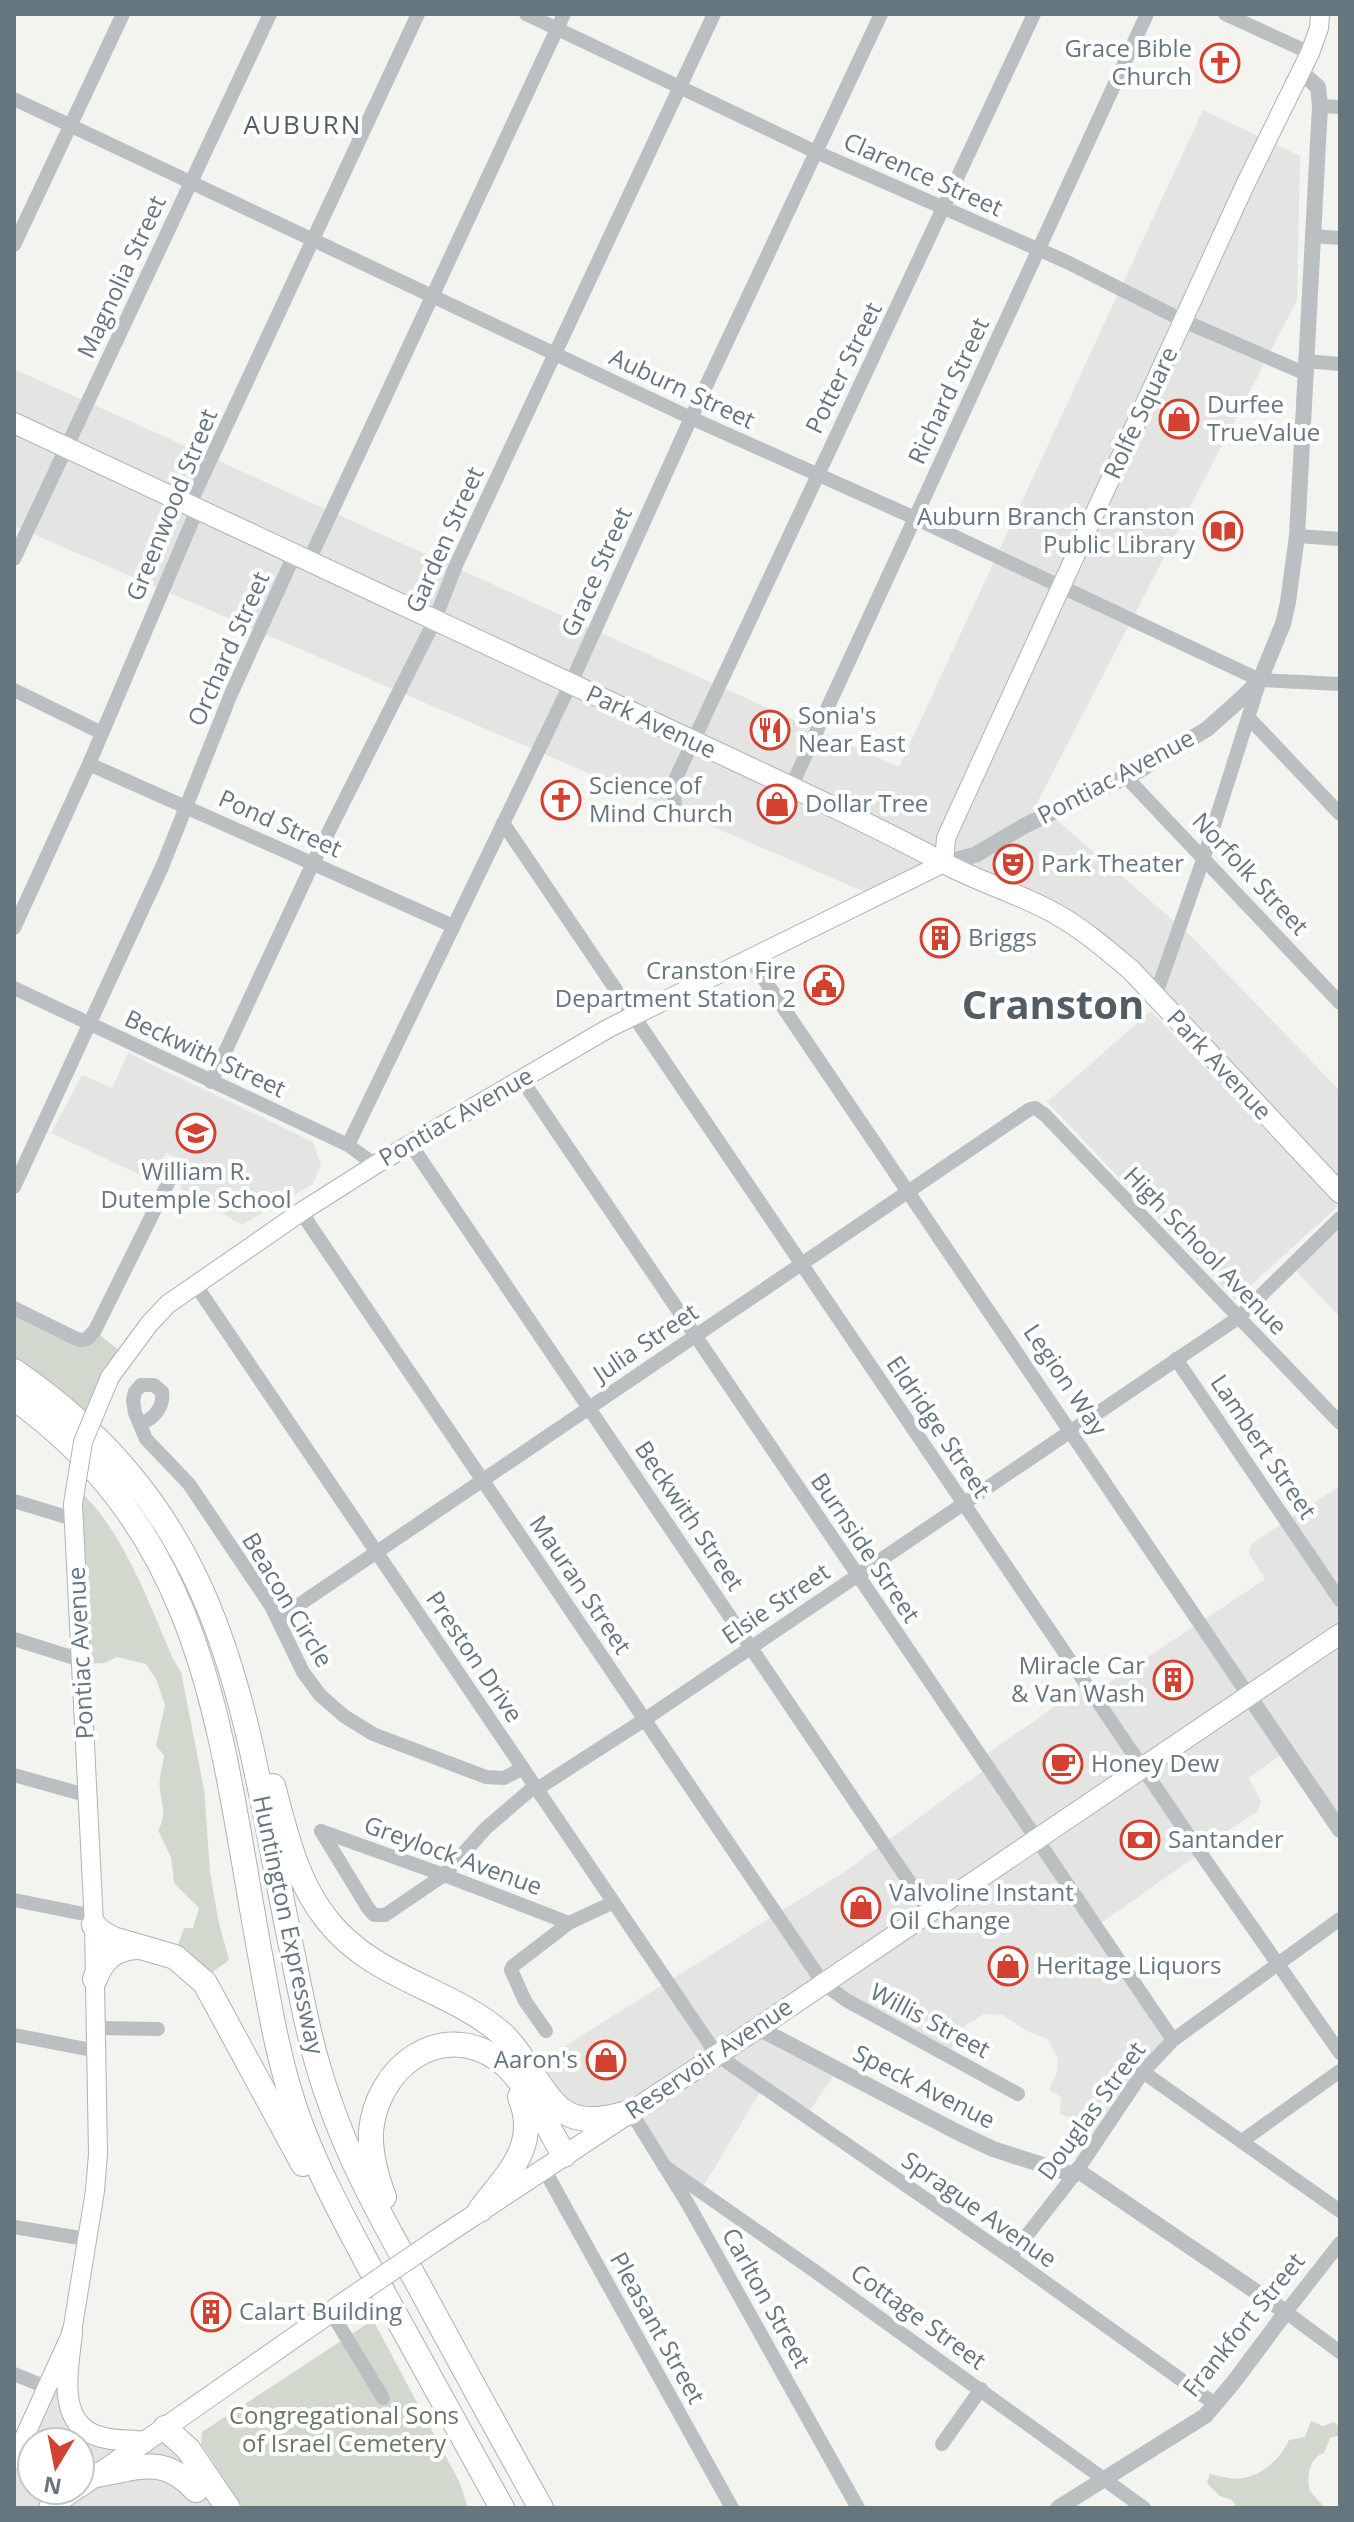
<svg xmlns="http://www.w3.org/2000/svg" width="1354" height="2522" viewBox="0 0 1354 2522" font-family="'Open Sans',sans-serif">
  <rect width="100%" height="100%" fill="#f3f3ef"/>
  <g fill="#e4e4e3" fill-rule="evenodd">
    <path d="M1203,110L1300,156L1297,300L1037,803L1190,935L1340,1091V1193L1153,996L1031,898L924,861L874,896L14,526V369L899,767Z"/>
    <path d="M1151,1011L1338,1206L1235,1300L1047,1102Z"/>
    <path d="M128,1053L313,1142L321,1165L313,1184L242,1225L180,1188L190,1163L166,1153L151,1180L51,1133L82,1075L112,1088Z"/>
    <path d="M1340,1221V1317L1293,1268Z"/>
    <path d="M1340,1486V1819L1283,1753L1249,1778L1261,1801L1258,1811L1202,1848L1199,1854L1097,1926L1168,2033L1148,2067L1096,2135L1075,2120L1060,2114L1061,2097L1049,2090L1057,2072L1058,2059L1047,2039L1027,2031L1003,2015L984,2014L963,2027L948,2054L822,1990L758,2036L834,2075L806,2116L762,2089L700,2192L681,2179L643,2125L571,2112L546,2073L562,2062L555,2052L847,1870L987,1768L982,1757L1086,1685L1095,1692L1264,1580L1265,1578L1249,1554L1252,1543Z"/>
    <path d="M65,2333L75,2415L119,2436L156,2426L230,2508H14V2457ZM32,2442H80V2490H32Z"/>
  </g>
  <g fill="#d3d8cf">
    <path d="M14,1309L82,1338L95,1331L121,1352L88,1418L14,1361Z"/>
    <path d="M74,1486C120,1523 150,1605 173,1659L181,1672L204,1789L210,1871L218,1919L229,1960L203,1979L175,1953L184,1928H193L199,1908L174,1883L171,1857L158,1830C167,1816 162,1804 160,1790C158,1780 163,1765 164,1755L156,1746L165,1705L156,1679L146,1664L117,1657L104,1663L83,1664Z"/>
    <path d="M373,2320L460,2483L468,2508H243L201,2444L202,2432Z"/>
    <path d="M1311,2421L1323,2426L1334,2422L1340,2427V2435L1330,2438L1324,2453C1309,2457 1306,2478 1310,2491L1325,2508H1237L1232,2500L1220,2496L1207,2483L1210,2474C1220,2476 1232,2480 1242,2478C1262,2476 1281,2458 1289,2440L1305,2437Z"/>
  </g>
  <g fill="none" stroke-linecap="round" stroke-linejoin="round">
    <g stroke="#adb3b6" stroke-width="20">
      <g id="secondary">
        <path d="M110,1377L150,1323L168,1304L301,1212L375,1165L609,1028L944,863L946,838L1245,185L1310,53L1319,28L1320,14"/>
        <path d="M14,2460L72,2332L95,2191L98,2154L94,1925L73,1504"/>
      </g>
    </g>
    <g stroke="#aeb3b5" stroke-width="22">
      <g id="primary">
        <path d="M14,423C254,535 494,648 734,760C804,793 874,825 942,862C978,882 1019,893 1056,914C1083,929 1107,950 1131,970L1340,1193"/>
        <path d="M435,2241L758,2028L1340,1634"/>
        <path d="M72,2332C69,2367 54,2425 101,2437C115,2441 130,2440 145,2442"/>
        <path d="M80,2487L348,2300"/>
        <path d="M49,2508L75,2490"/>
      </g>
    </g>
    <g stroke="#aeb2b4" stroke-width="26">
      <g id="motorway">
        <path d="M14,1371C230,1519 242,1706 290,1941C301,1994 310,2047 328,2097C350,2163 384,2222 417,2282C458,2358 499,2433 541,2508"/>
        <path d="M14,1398C210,1538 220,1738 260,1954C270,2009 279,2064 298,2117C319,2176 350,2230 379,2285C420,2359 461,2434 502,2508"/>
        <path d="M273,1786C286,1833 296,1882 328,1921C374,1979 447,1987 501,2033C525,2054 543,2100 566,2113C586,2124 610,2118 631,2112"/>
        <path d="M94,1925L99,1931L113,1939L175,1957L205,1983L303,2164"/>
        <path d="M95,1979C103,1958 115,1948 138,1947"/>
        <path d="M384,2197C376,2176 370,2154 371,2131C377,2068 439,2019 498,2059C525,2078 547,2126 564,2155"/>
        <path d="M480,2210C507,2174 540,2146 520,2097"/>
        <path d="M165,2428L188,2449L228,2508"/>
        <path d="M96,2475C139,2468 162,2454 196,2490"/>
      </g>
    </g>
    <g stroke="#babfc1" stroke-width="14">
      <path d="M526,14L816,152L1065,261L1184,321L1304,373"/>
      <path d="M1225,14L1310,53"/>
      <path d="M14,99L691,418L915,518L1260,680L1340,684"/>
      <path d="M1320,106L1340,107"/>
      <path d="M1312,236L1340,238"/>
      <path d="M14,245L123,14"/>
      <path d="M1305,361L1340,364"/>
      <path d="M1297,536L1340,539"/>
      <path d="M14,559L270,14"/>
      <path d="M14,690L102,733"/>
      <path d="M1249,718L1340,814"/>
      <path d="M89,764L453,926"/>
      <path d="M1126,777L1340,1003"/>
      <path d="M791,787L1147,14"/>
      <path d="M675,814L674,782L681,767L1034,14"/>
      <path d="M503,823L1199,1851L1340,2053"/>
      <path d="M14,928L89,764L194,517V495L418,14"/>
      <path d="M749,957L1249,1696"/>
      <path d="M14,988L348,1145L375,1165"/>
      <path d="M1155,997L1204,857L1260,680"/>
      <path d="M522,1080L1173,2040"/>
      <path d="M211,1082L313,863L434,622L456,565L714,14"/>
      <path d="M348,1145L570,685L691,418L881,14"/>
      <path d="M411,1145L929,1911"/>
      <path d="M14,1187L162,867L231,694L292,560L312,554L564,14"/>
      <path d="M301,1212L823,1983L846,2000L1018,2094"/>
      <path d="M195,1284L717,2055L1010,2257L1215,2404"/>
      <path d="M14,1308L79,1340L87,1339L95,1330L172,1175"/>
      <path d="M1176,1359L1340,1600"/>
      <path d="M140,1424C154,1419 164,1407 162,1392L154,1385H141L135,1392L133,1400L135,1413L146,1439L189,1484L271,1606L303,1672L320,1695L344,1716L373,1734L486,1777L504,1778L523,1768"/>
      <path d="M14,1501L73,1519"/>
      <path d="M278,1619L1030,1109L1035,1108L1045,1115L1340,1423"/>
      <path d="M14,1639L81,1660"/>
      <path d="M14,1775L89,1796"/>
      <path d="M537,1789L644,1720L1238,1318L1340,1218"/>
      <path d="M321,1831L368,1908L374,1915H385L444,1875L486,1828L535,1786"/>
      <path d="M321,1831L444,1875L569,1923"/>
      <path d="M14,1900L94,1916"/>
      <path d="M96,2028L158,2029"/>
      <path d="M546,2031L525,2001L511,1970L513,1966L569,1923L612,1903"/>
      <path d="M14,2035L97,2051"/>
      <path d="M1143,2072L1340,2211"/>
      <path d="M631,2112L688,2204L858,2508"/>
      <path d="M1242,2141L1340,2071"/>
      <path d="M664,2166L816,2272L1144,2508"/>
      <path d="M544,2169L732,2508"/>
      <path d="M14,2227L86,2239"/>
      <path d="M1340,2243L1286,2312L1340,2352"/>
      <path d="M1010,2257L1074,2175L1143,2072L1173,2040L1340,1919"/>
      <path d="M331,2312L383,2398"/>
      <path d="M14,2374L46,2387"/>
      <path d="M942,2444L981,2389"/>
    </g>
    <g stroke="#babfc1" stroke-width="16">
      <path d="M944,863L975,855L1024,826L1140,770L1207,729L1243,697L1260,680L1283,624L1288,602L1297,536L1320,106L1318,87L1301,72"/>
      <path d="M1249,1696L1340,1830"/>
      <path d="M758,2028L959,2133L993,2149L1074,2175"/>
      <path d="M1058,2508L1205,2416L1233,2383L1286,2312L1077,2170"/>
    </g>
    <use href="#secondary" stroke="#fff" stroke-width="18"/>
    <use href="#primary" stroke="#fff" stroke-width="20"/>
    <use href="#motorway" stroke="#fff" stroke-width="24"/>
    <g stroke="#adb3b6" stroke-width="20" stroke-linecap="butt">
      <path id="secondary-bridge" d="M73,1504L83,1442L110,1377"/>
    </g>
    <g stroke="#aeb3b5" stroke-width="22" stroke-linecap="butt">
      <path id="primary-bridge" d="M348,2300L435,2241"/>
    </g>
    <use href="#secondary-bridge" stroke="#fff" stroke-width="18"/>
    <use href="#primary-bridge" stroke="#fff" stroke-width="20"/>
  </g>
  <defs>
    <g id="church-ring" transform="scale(2)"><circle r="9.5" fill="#fff" stroke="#d34230" stroke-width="1.5"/><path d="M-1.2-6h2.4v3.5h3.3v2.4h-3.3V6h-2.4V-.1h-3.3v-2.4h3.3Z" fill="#d34230"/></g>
    <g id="shop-ring" transform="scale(2)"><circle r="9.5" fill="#fff" stroke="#d34230" stroke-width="1.5"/><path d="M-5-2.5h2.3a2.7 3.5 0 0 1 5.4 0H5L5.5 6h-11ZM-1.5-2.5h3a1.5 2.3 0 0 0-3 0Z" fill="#d34230"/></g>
    <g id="library-ring" transform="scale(2)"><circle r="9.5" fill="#fff" stroke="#d34230" stroke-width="1.5"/><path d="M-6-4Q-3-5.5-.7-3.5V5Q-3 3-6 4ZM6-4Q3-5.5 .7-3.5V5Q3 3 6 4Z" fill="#d34230"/></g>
    <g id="restaurant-ring" transform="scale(2)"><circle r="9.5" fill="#fff" stroke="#d34230" stroke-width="1.5"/><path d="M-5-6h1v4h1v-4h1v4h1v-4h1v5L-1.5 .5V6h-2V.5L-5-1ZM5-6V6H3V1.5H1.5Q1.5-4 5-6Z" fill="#d34230"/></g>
    <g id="theatre-ring" transform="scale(2)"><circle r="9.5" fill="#fff" stroke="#d34230" stroke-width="1.5"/><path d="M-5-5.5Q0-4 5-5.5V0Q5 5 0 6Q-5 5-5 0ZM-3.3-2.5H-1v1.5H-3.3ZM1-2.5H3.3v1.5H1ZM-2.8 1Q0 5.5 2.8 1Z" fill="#d34230"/></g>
    <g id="building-ring" transform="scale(2)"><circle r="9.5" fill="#fff" stroke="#d34230" stroke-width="1.5"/><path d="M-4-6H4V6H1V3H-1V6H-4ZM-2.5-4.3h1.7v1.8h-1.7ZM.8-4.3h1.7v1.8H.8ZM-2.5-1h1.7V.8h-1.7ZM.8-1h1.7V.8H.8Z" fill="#d34230"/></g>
    <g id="civic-ring" transform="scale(2)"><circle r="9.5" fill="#fff" stroke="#d34230" stroke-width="1.5"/><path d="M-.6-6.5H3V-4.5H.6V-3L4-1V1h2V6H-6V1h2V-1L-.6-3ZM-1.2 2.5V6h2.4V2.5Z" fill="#d34230"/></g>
    <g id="school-ring" transform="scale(2)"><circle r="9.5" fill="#fff" stroke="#d34230" stroke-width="1.5"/><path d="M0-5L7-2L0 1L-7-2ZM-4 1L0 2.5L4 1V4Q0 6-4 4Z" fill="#d34230"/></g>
    <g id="cafe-ring" transform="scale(2)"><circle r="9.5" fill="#fff" stroke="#d34230" stroke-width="1.5"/><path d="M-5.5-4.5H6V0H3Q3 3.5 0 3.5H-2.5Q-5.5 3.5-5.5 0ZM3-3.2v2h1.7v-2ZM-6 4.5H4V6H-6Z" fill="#d34230"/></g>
    <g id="bank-ring" transform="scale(2)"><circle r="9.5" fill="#fff" stroke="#d34230" stroke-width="1.5"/><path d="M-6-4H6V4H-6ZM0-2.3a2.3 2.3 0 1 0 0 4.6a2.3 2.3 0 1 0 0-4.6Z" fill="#d34230"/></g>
  </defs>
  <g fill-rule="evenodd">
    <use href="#church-ring" x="1220" y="63"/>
    <use href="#shop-ring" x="1179" y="419"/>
    <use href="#library-ring" x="1223" y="531"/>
    <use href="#restaurant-ring" x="770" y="730"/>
    <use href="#church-ring" x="561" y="800"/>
    <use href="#shop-ring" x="777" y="804"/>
    <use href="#theatre-ring" x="1013" y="864"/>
    <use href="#building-ring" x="940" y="938"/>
    <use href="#civic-ring" x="824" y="985"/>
    <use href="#school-ring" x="196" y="1133"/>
    <use href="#building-ring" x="1173" y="1680"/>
    <use href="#cafe-ring" x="1063" y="1764"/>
    <use href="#bank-ring" x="1140" y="1840"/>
    <use href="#shop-ring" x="861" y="1907"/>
    <use href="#shop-ring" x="1008" y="1966"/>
    <use href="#shop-ring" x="606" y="2060"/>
    <use href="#building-ring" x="211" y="2312"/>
  </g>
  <g text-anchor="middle" stroke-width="8" stroke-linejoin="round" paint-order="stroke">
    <g font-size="24" fill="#65767e" stroke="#fff" text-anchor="start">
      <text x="1192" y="57" text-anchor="end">Grace Bible<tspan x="1192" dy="28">Church</tspan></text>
      <text x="1207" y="413">Durfee<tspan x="1207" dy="28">TrueValue</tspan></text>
      <text x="1195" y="525" text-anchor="end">Auburn Branch Cranston<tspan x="1195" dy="28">Public Library</tspan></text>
      <text x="798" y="724">Sonia's<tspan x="798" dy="28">Near East</tspan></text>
      <text x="589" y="794">Science of<tspan x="589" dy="28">Mind Church</tspan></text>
      <text x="805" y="812">Dollar Tree</text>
      <text x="1041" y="872">Park Theater</text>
      <text x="968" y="946">Briggs</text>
      <text x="796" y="979" text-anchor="end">Cranston Fire<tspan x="796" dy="28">Department Station 2</tspan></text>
      <text x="196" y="1180" text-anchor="middle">William R.<tspan x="196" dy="28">Dutemple School</tspan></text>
      <text x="1145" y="1674" text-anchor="end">Miracle Car<tspan x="1145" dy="28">&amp; Van Wash</tspan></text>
      <text x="1091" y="1772">Honey Dew</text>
      <text x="1168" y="1848">Santander</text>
      <text x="889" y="1901">Valvoline Instant<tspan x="889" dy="28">Oil Change</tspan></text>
      <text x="1036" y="1974">Heritage Liquors</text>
      <text x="578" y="2068" text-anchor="end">Aaron's</text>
      <text x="239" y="2320">Calart Building</text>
    </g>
    <g font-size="24" fill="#65767e" stroke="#fff">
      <text transform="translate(923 175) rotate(24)" y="8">Clarence Street</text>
      <text transform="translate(122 277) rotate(-65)" y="8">Magnolia Street</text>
      <text transform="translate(844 368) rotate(-64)" y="8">Potter Street</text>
      <text transform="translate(682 389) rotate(25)" y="8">Auburn Street</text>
      <text transform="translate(949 391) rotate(-65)" y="8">Richard Street</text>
      <text transform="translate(1141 413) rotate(-65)" y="8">Rolfe Square</text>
      <text transform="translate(172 505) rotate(-68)" y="8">Greenwood Street</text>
      <text transform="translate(445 540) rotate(-66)" y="8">Garden Street</text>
      <text transform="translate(597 572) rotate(-66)" y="8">Grace Street</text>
      <text transform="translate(229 649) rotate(-66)" y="8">Orchard Street</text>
      <text transform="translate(651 722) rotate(25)" y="8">Park Avenue</text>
      <text transform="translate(1116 777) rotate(-28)" y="8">Pontiac Avenue</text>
      <text transform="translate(280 824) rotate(24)" y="8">Pond Street</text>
      <text transform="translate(1250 874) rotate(47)" y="8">Norfolk Street</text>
      <text transform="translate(205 1054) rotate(25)" y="8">Beckwith Street</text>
      <text transform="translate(1219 1065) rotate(47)" y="8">Park Avenue</text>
      <text transform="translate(456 1117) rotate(-30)" y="8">Pontiac Avenue</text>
      <text transform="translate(1205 1251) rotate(46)" y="8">High School Avenue</text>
      <text transform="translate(646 1343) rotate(-34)" y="8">Julia Street</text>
      <text transform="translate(1065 1380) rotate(56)" y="8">Legion Way</text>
      <text transform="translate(938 1427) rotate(56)" y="8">Eldridge Street</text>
      <text transform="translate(1263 1447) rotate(56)" y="8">Lambert Street</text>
      <text transform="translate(689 1516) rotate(56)" y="8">Beckwith Street</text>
      <text transform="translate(865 1548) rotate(56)" y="8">Burnside Street</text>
      <text transform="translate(580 1585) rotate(56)" y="8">Mauran Street</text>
      <text transform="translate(287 1600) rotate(59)" y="8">Beacon Circle</text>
      <text transform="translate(776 1604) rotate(-34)" y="8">Elsie Street</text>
      <text transform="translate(81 1653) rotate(-93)" y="8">Pontiac Avenue</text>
      <text transform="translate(474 1657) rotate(56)" y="8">Preston Drive</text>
      <text transform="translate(453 1856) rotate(20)" y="8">Greylock Avenue</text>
      <text transform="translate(288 1925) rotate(78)" y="8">Huntington Expressway</text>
      <text transform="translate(930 2021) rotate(28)" y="8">Willis Street</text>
      <text transform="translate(709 2059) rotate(-34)" y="8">Reservoir Avenue</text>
      <text transform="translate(924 2087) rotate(27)" y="8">Speck Avenue</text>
      <text transform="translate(1092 2111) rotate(-54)" y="8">Douglas Street</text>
      <text transform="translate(979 2210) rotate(35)" y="8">Sprague Avenue</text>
      <text transform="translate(766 2298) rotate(61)" y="8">Carlton Street</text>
      <text transform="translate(918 2317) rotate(36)" y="8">Cottage Street</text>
      <text transform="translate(1244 2325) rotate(-51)" y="8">Frankfort Street</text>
      <text transform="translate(657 2328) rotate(61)" y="8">Pleasant Street</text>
    </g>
    <g font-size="24" fill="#697663" stroke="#fff">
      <text x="344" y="2424">Congregational Sons<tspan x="344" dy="28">of Israel Cemetery</tspan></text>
    </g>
    <g font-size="26" letter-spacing="2" fill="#525e64" stroke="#fff">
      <text x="303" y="134">AUBURN</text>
    </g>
    <g font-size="40" font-weight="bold" fill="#525e64" stroke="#fff">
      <text x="1053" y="1019">Cranston</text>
    </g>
  </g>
  <rect width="1354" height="2522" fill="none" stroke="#65767e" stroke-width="32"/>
  <g transform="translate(56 2466) rotate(190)"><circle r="38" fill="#ffffff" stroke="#c1c8cb" stroke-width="2"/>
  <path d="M0-6L14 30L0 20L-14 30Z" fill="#d34230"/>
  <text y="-12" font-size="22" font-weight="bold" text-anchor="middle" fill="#65767e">N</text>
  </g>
</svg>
